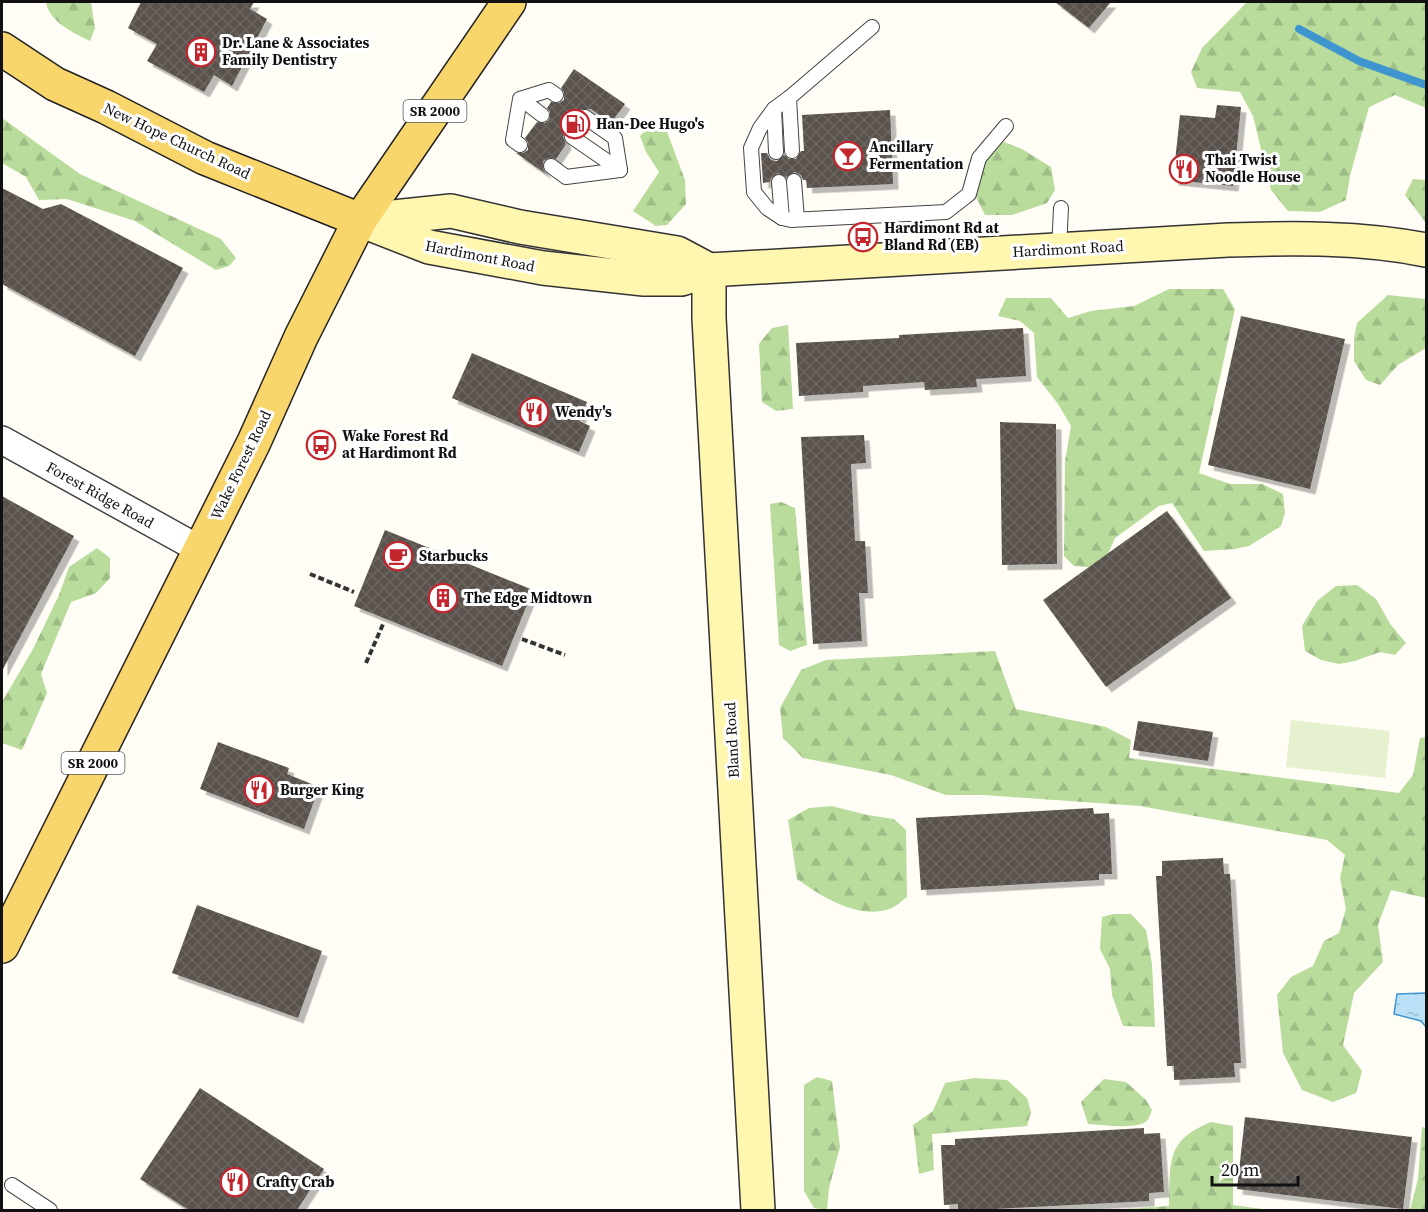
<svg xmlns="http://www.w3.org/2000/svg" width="1428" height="1212" viewBox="0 0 1428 1212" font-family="'Source Serif 4',serif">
  <defs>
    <pattern id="forest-firs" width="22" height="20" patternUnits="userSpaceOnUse" patternTransform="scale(1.5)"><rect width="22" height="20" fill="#b9dc9c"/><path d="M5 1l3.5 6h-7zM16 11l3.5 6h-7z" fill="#9ebc85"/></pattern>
    <pattern id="water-ripples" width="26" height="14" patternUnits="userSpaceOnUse" patternTransform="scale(1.5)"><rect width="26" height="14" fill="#b9e0f7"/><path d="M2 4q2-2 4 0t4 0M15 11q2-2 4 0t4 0" fill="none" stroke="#9ebfd3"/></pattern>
    <pattern id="building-cross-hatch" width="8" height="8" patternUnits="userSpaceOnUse" patternTransform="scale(1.5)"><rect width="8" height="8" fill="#5a524d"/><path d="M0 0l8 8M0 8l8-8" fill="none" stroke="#6d6662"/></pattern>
    <filter id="shadow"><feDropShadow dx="5.5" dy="5.5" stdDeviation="0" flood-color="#0004"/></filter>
  </defs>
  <rect width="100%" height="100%" fill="#fffdf5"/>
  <g fill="url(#forest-firs)">
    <path d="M46,2H91L95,28L90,41C74,33 49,22 46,2Z"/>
    <path d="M1247,2H1426V108L1395,95L1369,107L1350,176L1346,200L1320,212L1288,211L1271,190L1253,116L1240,92L1197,88L1191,72L1202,48Z"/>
    <path d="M2,118L80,174L221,239L236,258L229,266L216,270L135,221L67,199L39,200L26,177L2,163Z"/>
    <path d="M653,123L666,129L685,180L686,204L667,225L656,226L633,211L659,172L646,152L640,136Z"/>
    <path d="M1004,142L1022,149L1051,167L1055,190L1047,203L1012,215H985L968,181V165Z"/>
    <path d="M1413,179L1426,180V223L1405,195Z"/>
    <path d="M1169,289H1223L1235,309L1199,473L1230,484H1262L1283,494L1285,513L1281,526L1249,546L1234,549L1204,551L1172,503L1159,506L1115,538L1108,554L1099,568L1074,566L1064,556L1065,461L1071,426L1058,404L1037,377L1034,333L1020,321L998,316L1006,298H1051L1068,318L1091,311L1134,306Z"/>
    <path d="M1388,295L1426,299V348L1398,365L1380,385L1366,380L1354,361V338L1357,323Z"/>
    <path d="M788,325L793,409L776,411L762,402L759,344L772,328Z"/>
    <path d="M781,502L795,508L807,645L790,651L779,645L770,504Z"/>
    <path d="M97,548L110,558V578L96,593L71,602L41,674L47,693L22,750L2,743V702L33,649L59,595L69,567Z"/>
    <path d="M1357,585L1376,599L1391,625L1406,643L1395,655L1380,652L1355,661L1339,664L1321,660L1305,651L1302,626L1317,601L1336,586Z"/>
    <path d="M995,651L1016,709L1106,727L1131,740L1129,758L1399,793L1413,775L1420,738L1426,737V898L1391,890L1378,925L1383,962L1354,993L1343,1045L1362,1071L1356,1093L1333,1102L1302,1090L1283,1053L1277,995L1291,977L1313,966L1324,941L1339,933L1346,909L1340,878L1345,855L1327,840L1140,806L983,795H946L891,775L803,758L783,738L780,708L801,670L826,660Z"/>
    <path d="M832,806L867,815L894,819L906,830L907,897C903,900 897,905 892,908C860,921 822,897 797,879L788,820L809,808Z"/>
    <path d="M1113,914H1131L1146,930L1152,964L1155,1027L1123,1026L1112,995L1110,969L1100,949L1102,917Z"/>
    <path d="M817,1077L832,1081L840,1147L829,1188L827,1210L814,1208L804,1191V1085Z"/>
    <path d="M974,1078L1007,1080L1027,1098L1031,1112L1027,1126L932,1134L934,1170L919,1174L913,1125L933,1111L945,1083Z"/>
    <path d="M1104,1079L1126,1082L1146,1100L1152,1110C1150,1115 1149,1120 1144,1123C1131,1129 1102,1125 1088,1124L1081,1102Z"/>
    <path d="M1211,1122L1233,1126V1205L1269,1210H1113L1169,1206C1171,1161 1165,1141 1211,1122Z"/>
    <path d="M1422,1127L1426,1128V1210H1410L1418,1179Z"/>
  </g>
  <path fill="#e6f2cf" d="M1291,720L1390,731L1385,778L1286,767Z"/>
  <path fill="url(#water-ripples)" stroke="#3f96cf" stroke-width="1.5" d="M1426,993V1027L1421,1021L1394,1014L1397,994Z"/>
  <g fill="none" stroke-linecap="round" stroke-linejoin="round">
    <path stroke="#3f96cf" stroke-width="8" d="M1299,29L1359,61L1426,85"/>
  </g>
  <g fill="url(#building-cross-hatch)" filter="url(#shadow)">
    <path d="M141,2H254L250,9L267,19L232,86L214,75L204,92L147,61L157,44L128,28Z"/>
    <path d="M1055,2H1111L1089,28Z"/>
    <path d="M574,69L625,104L611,123L591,109H582L578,111L576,117L580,125L577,129L572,128L565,131L563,137L566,144L556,159L548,158L543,161V169L546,174L516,153H523L528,150V142L525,138L537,122L545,123L549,120L550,112L547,108L551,102L559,103L564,100V92L561,88Z"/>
    <path d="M1217,105L1241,107L1233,186L1173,180L1180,115L1215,118Z"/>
    <path d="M890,110L893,184L807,188L806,180H803L801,175L794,172L786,177L778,173L771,178L770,182L763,183L761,153H767L771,160L777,161L784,155L789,159H796L801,151H804L802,115Z"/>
    <path d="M2,188L43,209L61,204L183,268L135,356L2,284Z"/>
    <path d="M1241,316L1345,339L1310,489L1208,465Z"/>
    <path d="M1023,328L1026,376L976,379L977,387L925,390L924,382L863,386V392L799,396L796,343L899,338V335Z"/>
    <path d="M472,353L587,402L579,421L590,426L579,452L452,398Z"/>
    <path d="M1000,422L1056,424L1057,564L1002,565Z"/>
    <path d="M864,435L866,463L851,464L855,541H865L868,593H859L862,641L813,644L801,437Z"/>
    <path d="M2,496L74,536L2,671Z"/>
    <path d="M1167,511L1231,598L1106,687L1043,600Z"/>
    <path d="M385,530L533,590L502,666L354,606Z"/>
    <path d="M1138,721L1213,732L1208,761L1133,750Z"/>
    <path d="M218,742L289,768L287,774L319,787L304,829L200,789Z"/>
    <path d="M1093,808L1094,814L1109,813L1112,874H1099V880L921,890L916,818Z"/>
    <path d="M1223,858L1224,874H1230L1241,1063H1234L1235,1077L1174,1080V1066H1167L1156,876H1162V861Z"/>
    <path d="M197,905L322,951L298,1018L172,973Z"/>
    <path d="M200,1088L324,1169L297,1210H189L140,1179Z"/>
    <path d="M1245,1117L1412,1137L1403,1209L1237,1189Z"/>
    <path d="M1144,1128V1134L1160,1133L1164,1192L1149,1193V1201L977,1210H958V1204L944,1205L941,1145H955V1139Z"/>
  </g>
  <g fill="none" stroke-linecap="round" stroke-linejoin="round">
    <g stroke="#444" stroke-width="16">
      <g id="lane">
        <path d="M872,27L789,98L774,109L760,128L751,148L754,192L767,208L782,218L791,220L946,212L969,194L979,158L1006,126"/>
        <path d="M789,98L792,151"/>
        <path d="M525,102L542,115"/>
        <path d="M774,109L776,152"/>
        <path d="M585,117L615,138L620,170"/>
        <path d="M572,137L620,170"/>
        <path d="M520,145L513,140L520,99L549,90L556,95"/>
        <path d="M551,166L566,177L620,170"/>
        <path d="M794,181L797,219"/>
        <path d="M779,182L782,218"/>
        <path d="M1059,249L1061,208"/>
        <path d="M12,1185L50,1210"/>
      </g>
    </g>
    <g stroke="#444" stroke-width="30">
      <path id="street" d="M2,440L199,549"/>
    </g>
    <g stroke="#333" stroke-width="36">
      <g id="secondary">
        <path d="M360,220L429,247L543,268L644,279H681L709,270L1228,240C1294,238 1361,237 1426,250"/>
        <path d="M365,220L451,211L520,227L677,253L709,270"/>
        <path d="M709,270V318L758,1210"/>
      </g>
    </g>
    <g stroke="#222" stroke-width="36">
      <g id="primary">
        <path d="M2,49L55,84L106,107L205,158L360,220"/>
        <path d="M2,946L254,442L301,337L360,220L509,2"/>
      </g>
    </g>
    <g stroke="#333" stroke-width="4" stroke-dasharray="6 3" stroke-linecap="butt">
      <path d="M310,574L354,592"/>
      <path d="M522,639L565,655"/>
      <path d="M366,663L384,622"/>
    </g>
    <use href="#lane" stroke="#fff" stroke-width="14"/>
    <use href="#street" stroke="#fff" stroke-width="27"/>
    <use href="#secondary" stroke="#fff6b0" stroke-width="33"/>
    <use href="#primary" stroke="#f9d66b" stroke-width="33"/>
  </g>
  <defs>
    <g id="building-ring" transform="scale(1.5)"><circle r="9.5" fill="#fff" stroke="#c4262e" stroke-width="1.5"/><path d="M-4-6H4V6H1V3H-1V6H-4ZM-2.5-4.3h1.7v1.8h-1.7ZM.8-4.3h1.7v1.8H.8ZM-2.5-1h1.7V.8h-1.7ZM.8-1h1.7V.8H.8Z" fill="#c4262e"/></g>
    <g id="fuel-ring" transform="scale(1.5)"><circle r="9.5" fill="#fff" stroke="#c4262e" stroke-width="1.5"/><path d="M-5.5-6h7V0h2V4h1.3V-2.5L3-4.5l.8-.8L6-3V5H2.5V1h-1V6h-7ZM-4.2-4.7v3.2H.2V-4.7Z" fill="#c4262e"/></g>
    <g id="bar-ring" transform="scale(1.5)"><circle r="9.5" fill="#fff" stroke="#c4262e" stroke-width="1.5"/><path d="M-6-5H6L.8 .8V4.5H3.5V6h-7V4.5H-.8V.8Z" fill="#c4262e"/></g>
    <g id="restaurant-ring" transform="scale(1.5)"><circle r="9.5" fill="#fff" stroke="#c4262e" stroke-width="1.5"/><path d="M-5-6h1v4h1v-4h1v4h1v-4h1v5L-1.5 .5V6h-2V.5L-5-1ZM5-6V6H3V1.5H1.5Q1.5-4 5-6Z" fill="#c4262e"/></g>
    <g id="bus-ring" transform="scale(1.5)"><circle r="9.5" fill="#fff" stroke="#c4262e" stroke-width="1.5"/><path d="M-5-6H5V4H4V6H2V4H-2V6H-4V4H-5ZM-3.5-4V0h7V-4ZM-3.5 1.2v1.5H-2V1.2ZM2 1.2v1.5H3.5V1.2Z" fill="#c4262e"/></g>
    <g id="cafe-ring" transform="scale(1.5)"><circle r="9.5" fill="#fff" stroke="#c4262e" stroke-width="1.5"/><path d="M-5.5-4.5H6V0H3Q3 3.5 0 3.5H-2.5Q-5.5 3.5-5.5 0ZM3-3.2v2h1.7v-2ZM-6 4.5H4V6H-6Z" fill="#c4262e"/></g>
  </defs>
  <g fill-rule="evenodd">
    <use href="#building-ring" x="201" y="52"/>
    <use href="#fuel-ring" x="575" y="124"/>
    <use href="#bar-ring" x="848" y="156"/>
    <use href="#restaurant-ring" x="1184" y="169"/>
    <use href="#bus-ring" x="863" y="237"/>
    <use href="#restaurant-ring" x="534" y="412"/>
    <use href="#bus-ring" x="321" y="445"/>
    <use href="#cafe-ring" x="398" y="556"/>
    <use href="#building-ring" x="443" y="598"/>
    <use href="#restaurant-ring" x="259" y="790"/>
    <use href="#restaurant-ring" x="235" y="1182"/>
  </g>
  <g text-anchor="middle" stroke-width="6" stroke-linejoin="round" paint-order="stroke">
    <g fill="#fff" stroke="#585858" stroke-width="1.5">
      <rect x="403.5" y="100" width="63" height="22" rx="4.5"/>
      <rect x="61.5" y="752" width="63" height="22" rx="4.5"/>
    </g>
    <g font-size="14" font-weight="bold" fill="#111">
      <text x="435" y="116">SR 2000</text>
      <text x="93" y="768">SR 2000</text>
    </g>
    <g font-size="15" font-weight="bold" fill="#111" stroke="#fff" text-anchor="start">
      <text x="222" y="48">Dr. Lane &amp; Associates<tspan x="222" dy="17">Family Dentistry</tspan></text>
      <text x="596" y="129">Han-Dee Hugo's</text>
      <text x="869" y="152">Ancillary<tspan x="869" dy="17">Fermentation</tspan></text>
      <text x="1205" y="165">Thai Twist<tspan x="1205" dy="17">Noodle House</tspan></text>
      <text x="884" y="233">Hardimont Rd at<tspan x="884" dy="17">Bland Rd (EB)</tspan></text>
      <text x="555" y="417">Wendy's</text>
      <text x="342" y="441">Wake Forest Rd<tspan x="342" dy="17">at Hardimont Rd</tspan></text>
      <text x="419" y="561">Starbucks</text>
      <text x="464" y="603">The Edge Midtown</text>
      <text x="280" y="795">Burger King</text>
      <text x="256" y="1187">Crafty Crab</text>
    </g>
    <g font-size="15" fill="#111" stroke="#fff">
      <text transform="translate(177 141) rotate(25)" y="5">New Hope Church Road</text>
      <text transform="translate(1068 249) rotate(-3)" y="5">Hardimont Road</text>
      <text transform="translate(480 256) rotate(11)" y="5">Hardimont Road</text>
      <text transform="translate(241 465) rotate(-64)" y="5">Wake Forest Road</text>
      <text transform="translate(100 495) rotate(29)" y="5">Forest Ridge Road</text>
      <text transform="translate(732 740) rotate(-93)" y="5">Bland Road</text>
    </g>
  </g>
  <rect width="1428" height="1212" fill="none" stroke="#111111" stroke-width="6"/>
  <path d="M1212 1176v9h86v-9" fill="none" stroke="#111111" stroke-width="3"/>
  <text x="1221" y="1176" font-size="18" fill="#111111" stroke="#ffffff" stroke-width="4.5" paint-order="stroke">20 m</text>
</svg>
